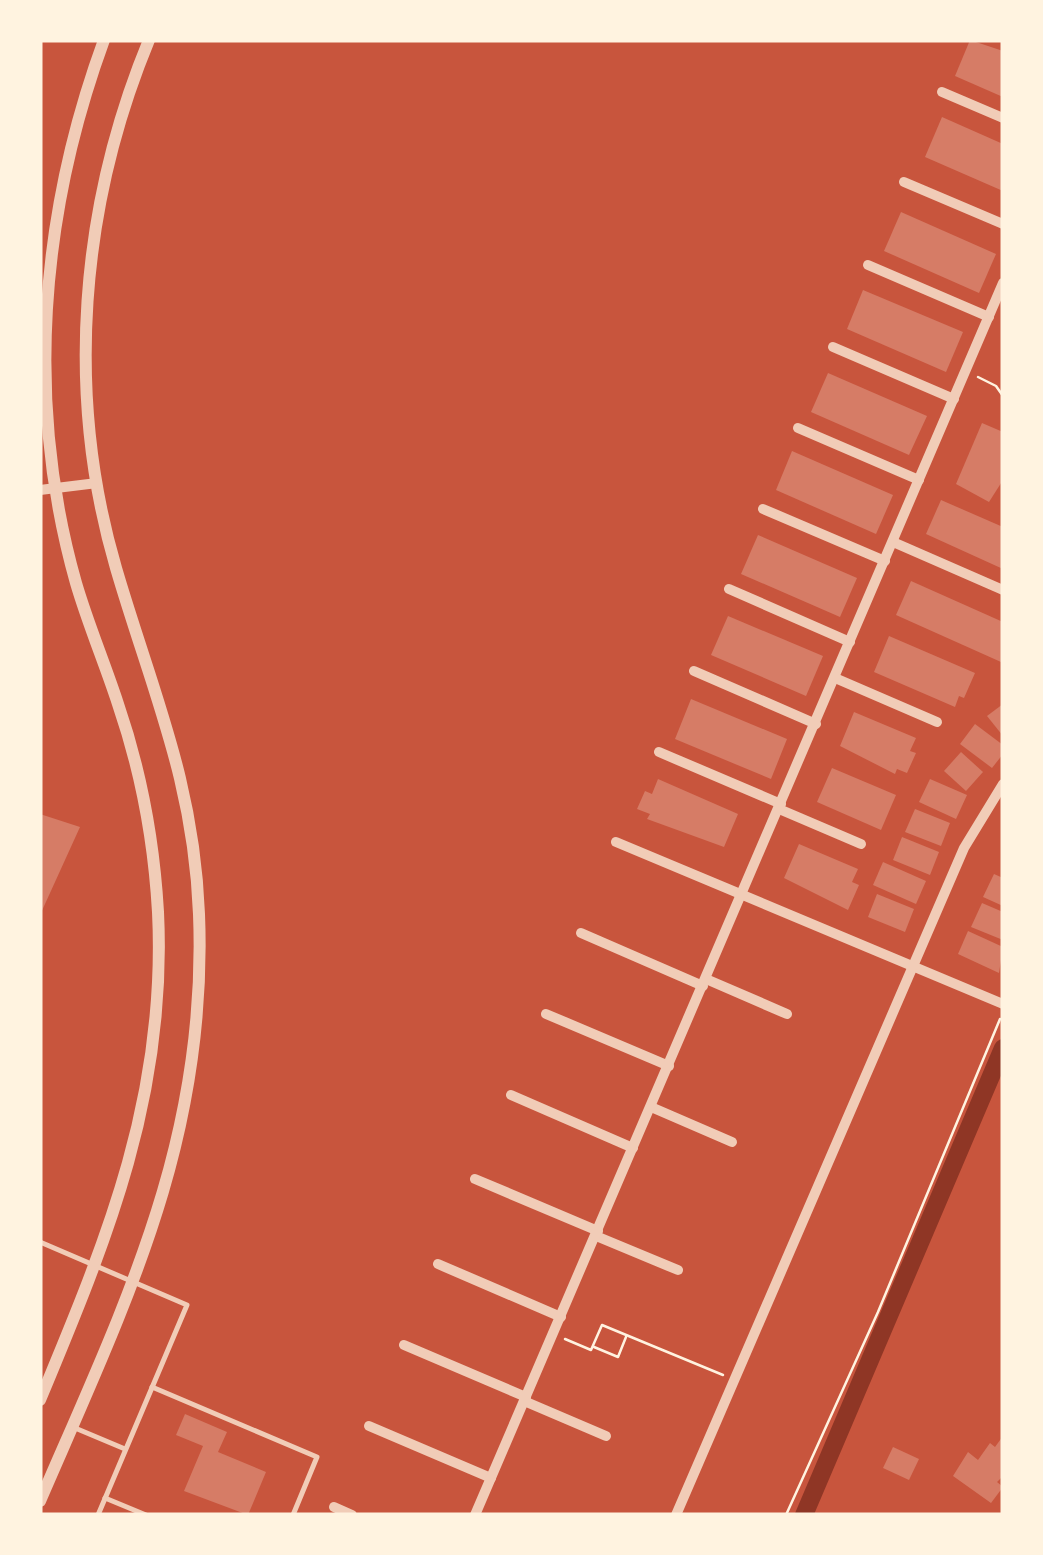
<svg xmlns="http://www.w3.org/2000/svg" width="1043" height="1555" viewBox="0 0 1043 1555" font-family="Ubuntu,sans-serif">
  <rect width="100%" height="100%" fill="#c8553d"/>
  <g fill="none" stroke-linecap="round" stroke-linejoin="round">
    <path stroke="#8f3625" stroke-width="18" d="M804,1515L1003,1048"/>
  </g>
  <g fill="#d67c66">
    <path d="M970,40L1003,51V97L955,76Z"/>
    <path d="M942,117L1003,144V191L925,157Z"/>
    <path d="M901,212L996,254L979,293L884,251Z"/>
    <path d="M863,290L963,332L946,372L847,329Z"/>
    <path d="M828,373L927,416L909,455L811,412Z"/>
    <path d="M982,423L1003,432V480L989,502L956,484Z"/>
    <path d="M792,451L893,495L876,534L776,490Z"/>
    <path d="M941,500L1003,527V569L926,534Z"/>
    <path d="M758,535L857,578L840,617L741,574Z"/>
    <path d="M911,581L1003,622L1001,662L896,615Z"/>
    <path d="M728,616L823,656L806,696L711,655Z"/>
    <path d="M889,636L975,673L964,698L959,696L955,707L874,672Z"/>
    <path d="M691,699L787,739L771,779L675,739Z"/>
    <path d="M1003,704V736L987,716Z"/>
    <path d="M854,712L916,738L910,751L916,753L907,773L897,769L895,774L840,746Z"/>
    <path d="M975,724L1003,745V754L992,768L960,744Z"/>
    <path d="M961,752L983,772L966,791L944,771Z"/>
    <path d="M832,768L896,795L881,830L817,802Z"/>
    <path d="M658,779L738,814L724,847L647,819L650,814L637,809L645,791L652,794Z"/>
    <path d="M930,779L967,795L956,819L919,802Z"/>
    <path d="M915,809L950,823L941,846L905,832Z"/>
    <path d="M40,814L80,827L40,915Z"/>
    <path d="M902,837L939,852L930,875L893,860Z"/>
    <path d="M799,844L858,869L852,882L859,885L848,910L784,878Z"/>
    <path d="M883,862L926,881L916,904L873,885Z"/>
    <path d="M994,874L1003,878V906L983,897Z"/>
    <path d="M877,894L914,909L905,932L868,917Z"/>
    <path d="M982,903L1003,912V940L971,927Z"/>
    <path d="M968,931L1003,947L999,973L958,954Z"/>
    <path d="M185,1414L227,1432L218,1452L266,1472L248,1515L184,1491L203,1446L176,1435Z"/>
    <path d="M1003,1436V1476L997,1482L1003,1487L991,1503L953,1476L968,1452L978,1460L990,1443L995,1447Z"/>
    <path d="M893,1447L919,1459L909,1480L883,1468Z"/>
  </g>
  <g fill="none" stroke-linecap="round" stroke-linejoin="round">
    <g stroke="#fff3e0" stroke-width="2.5">
      <path d="M978,377L996,386L1003,396"/>
      <path d="M565,1339L591,1350L602,1325L723,1375"/>
      <path d="M594,1347L618,1357L626,1337"/>
      <path d="M786,1515L878,1312L1000,1019"/>
    </g>
    <g stroke="#f1ccb7" stroke-width="5">
      <path d="M40,1242L187,1305L98,1515"/>
      <path d="M152,1387L317,1457L293,1515"/>
      <path d="M75,1428L125,1449"/>
      <path d="M105,1498L146,1515"/>
    </g>
    <g stroke="#f1ccb7" stroke-width="10">
      <path d="M942,92L1003,118"/>
      <path d="M904,182L1003,224"/>
      <path d="M868,265L989,317"/>
      <path d="M833,347L954,399"/>
      <path d="M798,428L919,480"/>
      <path d="M40,490L97,483"/>
      <path d="M763,509L885,561"/>
      <path d="M893,542L1003,590"/>
      <path d="M729,589L850,642"/>
      <path d="M694,671L816,724"/>
      <path d="M835,678L937,722"/>
      <path d="M659,752L781,804"/>
      <path d="M779,809L861,844"/>
      <path d="M616,842L1003,1004"/>
      <path d="M581,933L703,986"/>
      <path d="M706,979L787,1014"/>
      <path d="M546,1014L669,1066"/>
      <path d="M511,1095L633,1148"/>
      <path d="M651,1107L732,1142"/>
      <path d="M475,1179L598,1231"/>
      <path d="M596,1236L678,1270"/>
      <path d="M438,1264L561,1317"/>
      <path d="M404,1345L526,1397"/>
      <path d="M524,1401L606,1436"/>
      <path d="M369,1426L491,1478"/>
      <path d="M334,1507L352,1515"/>
      <path d="M475,1515L1003,283"/>
      <path d="M676,1515L964,848L1003,784"/>
    </g>
    <g stroke="#f1ccb7" stroke-width="12">
      <path d="M40,1400C108,1237 167,1094 158,912C154,842 141,771 118,704C105,664 88,624 76,583C25,403 40,215 104,40"/>
      <path d="M40,1501C126,1302 208,1138 199,914C194,781 152,691 116,568C65,394 80,207 149,40"/>
    </g>
  </g>
  <rect width="1043" height="1555" fill="none" stroke="#fff3e0" stroke-width="85"/>
</svg>
